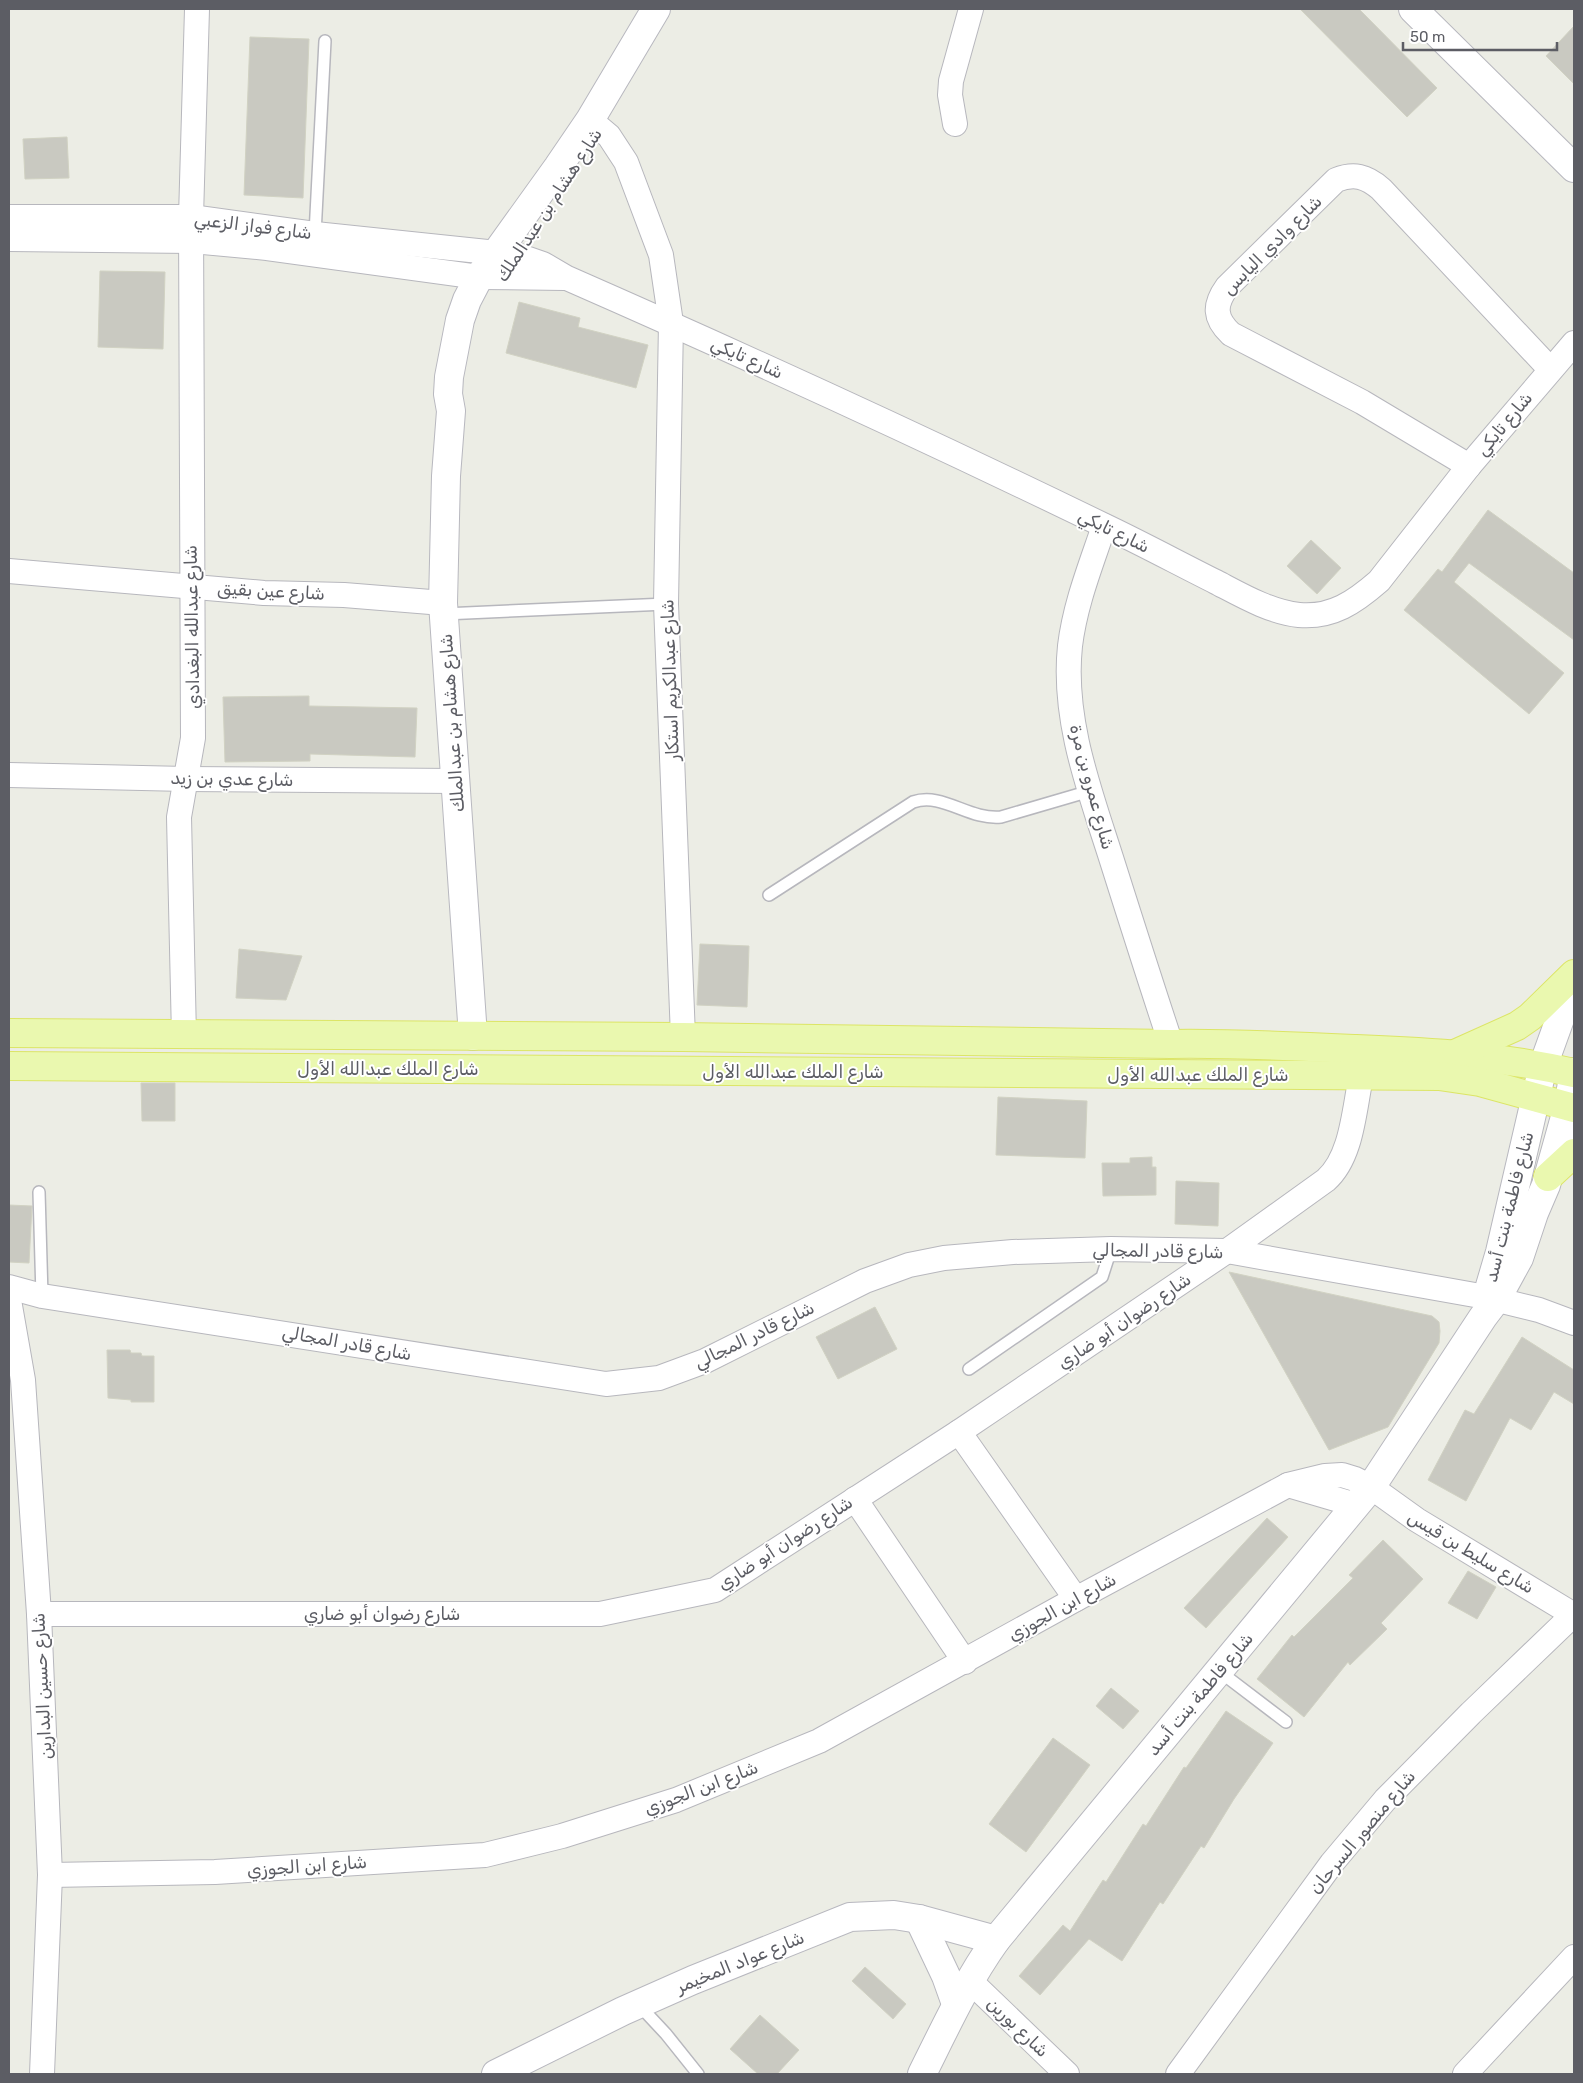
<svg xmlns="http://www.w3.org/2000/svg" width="1583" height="2083" viewBox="0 0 1583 2083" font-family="Rubik,Cairo,sans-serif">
  <rect width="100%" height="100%" fill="#ecede5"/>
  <g fill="#c9c9c1" stroke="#d1d2c3">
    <path d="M1300,9H1359L1437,88L1407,117Z"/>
    <path d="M1574,26V84L1546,56Z"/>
    <path d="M250,37L309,39L303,198L244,195Z"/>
    <path d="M67,137L69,178L25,179L23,139Z"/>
    <path d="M100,271L165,272L163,349L98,347Z"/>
    <path d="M519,302L580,318L578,327L648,345L636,388L506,353Z"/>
    <path d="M1488,510L1574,573V640L1469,563L1454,582L1564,673L1529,714L1404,610L1438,569L1442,572Z"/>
    <path d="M1311,540L1341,568L1317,594L1287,566Z"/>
    <path d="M309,696V706L417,708L415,757L310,754V761L225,762L223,697Z"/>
    <path d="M700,944L749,946L747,1007L697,1005Z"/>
    <path d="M239,949L302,956L286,1000L236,998Z"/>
    <path d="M141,1083H175V1121H142Z"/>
    <path d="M998,1097L1087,1101L1085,1158L996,1155Z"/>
    <path d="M1152,1157V1167H1156V1195L1103,1196L1102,1163H1130V1158Z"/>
    <path d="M1176,1181L1219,1183L1218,1226L1175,1224Z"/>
    <path d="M9,1205L32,1206L29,1263L9,1262Z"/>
    <path d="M1229,1272L1432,1316L1439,1322L1440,1331L1439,1343L1388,1427L1329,1450Z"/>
    <path d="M875,1307L897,1349L838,1379L816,1337Z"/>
    <path d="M1522,1337L1574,1370V1404L1554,1392L1531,1430L1510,1418L1466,1501L1428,1480L1465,1410L1474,1414Z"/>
    <path d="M107,1350H130L131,1353H141L142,1356H154V1402H131V1400L108,1398Z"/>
    <path d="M1267,1518L1288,1537L1206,1628L1184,1608Z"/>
    <path d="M1383,1540L1423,1579L1381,1623L1387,1629L1350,1665L1348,1662L1304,1717L1257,1679L1292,1635L1294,1637L1353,1578L1349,1575Z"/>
    <path d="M1468,1571L1496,1587L1477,1619L1448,1603Z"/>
    <path d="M1111,1688L1139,1711L1123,1729L1096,1706Z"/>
    <path d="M1226,1711L1273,1743L1234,1799L1204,1848L1201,1846L1163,1904L1160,1902L1122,1961L1089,1939L1040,1995L1019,1976L1063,1925L1070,1931L1103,1880L1106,1882L1143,1824L1146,1826L1184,1767L1186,1768Z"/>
    <path d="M1053,1738L1090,1765L1026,1852L989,1824Z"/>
    <path d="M865,1967L906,2004L893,2019L852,1981Z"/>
    <path d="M760,2015L799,2050L777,2074H758L730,2049Z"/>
  </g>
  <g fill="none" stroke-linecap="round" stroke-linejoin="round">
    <g stroke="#b7b7bd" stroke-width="14">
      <g id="lane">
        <path d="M315,234L325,41"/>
        <path d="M444,614L666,604"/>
        <path d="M769,895L913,802C943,792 968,820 1001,817L1090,791"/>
        <path d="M39,1192L42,1296"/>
        <path d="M969,1369L1102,1277L1111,1249"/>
        <path d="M1219,1671L1286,1722"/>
        <path d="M638,2004L666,2034L698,2074"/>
      </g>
    </g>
    <g stroke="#b7b7bd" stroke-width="26">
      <g id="street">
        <path d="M590,120L609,136L626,162L661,255L671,323L666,604L683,1037"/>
        <path d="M955,124L950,95L951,81L971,9"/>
        <path d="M9,217H191L315,234L517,255L543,264L567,278C747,357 926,439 1103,525C1141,543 1178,563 1216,582C1241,595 1270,612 1299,615C1332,618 1355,602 1379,581L1469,466L1574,343"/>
        <path d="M9,239L192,241L267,248L479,277L565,278"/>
        <path d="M1469,466L1362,402L1231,334C1214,318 1214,305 1227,287L1336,180C1354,173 1366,176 1381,189L1550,369"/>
        <path d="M1104,526C1091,565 1075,604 1070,646C1062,721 1091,794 1113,864C1132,924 1151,984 1171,1044"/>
        <path d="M9,571L264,593L344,595L443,603"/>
        <path d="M9,775L186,779L456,781"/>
        <path d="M184,1036L179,817L193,738L191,217L197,9"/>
        <path d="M9,1287L42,1296L606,1384L659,1378L705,1361L865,1281L909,1265L944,1258L1013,1252L1111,1249L1227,1251L1486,1297L1539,1310L1574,1323"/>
        <path d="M9,1300L23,1380L39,1614L50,1875L42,2074"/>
        <path d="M959,1432L1076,1599"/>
        <path d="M1288,1485L1356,1505"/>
        <path d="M855,1499L965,1662"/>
        <path d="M39,1614H600L715,1590L959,1432L1227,1251L1326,1180C1352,1157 1354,1110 1361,1077"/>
        <path d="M50,1875L215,1872L485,1855L562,1836L676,1800L819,1741L1076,1599L1288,1485L1325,1476L1342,1475L1355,1479L1371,1487L1417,1520L1574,1615"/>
        <path d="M969,1980L1067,2074"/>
        <path d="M1178,2074L1332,1863L1385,1800L1471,1713L1574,1614"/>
        <path d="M1465,2074L1574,1957"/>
      </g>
    </g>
    <g stroke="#b8b8bf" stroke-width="30">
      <g id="secondary">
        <path d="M1413,9L1574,168"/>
        <path d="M473,1036L443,603L446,476L451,411L448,394L449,377L460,320L467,300L479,277L558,167L590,120L656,9"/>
        <path d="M1490,1286L1500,1252L1543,1066L1574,980"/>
        <path d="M919,1919L946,1976L956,2004"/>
        <path d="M496,2074L623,2011L693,1980L850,1917L894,1915L919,1919L996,1940"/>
        <path d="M922,2074C945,2028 966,1982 996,1940L1371,1487L1483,1317L1496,1300L1519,1258L1534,1213L1546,1185L1568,1106L1574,1072"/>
      </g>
    </g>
    <g stroke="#dce566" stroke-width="30">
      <g id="primary">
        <path d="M9,1033L683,1037L1171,1044C1233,1043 1294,1046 1356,1049C1431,1052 1501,1056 1574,1073"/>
        <path d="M1457,1053L1517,1026L1530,1017L1574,974"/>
        <path d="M9,1066L1439,1076L1480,1082L1574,1108"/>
        <path d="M1548,1177L1574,1153"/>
      </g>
    </g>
    <use href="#lane" stroke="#fff" stroke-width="11"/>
    <use href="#street" stroke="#fff" stroke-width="24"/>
    <use href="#secondary" stroke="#fff" stroke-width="28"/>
    <use href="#primary" stroke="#eaf8af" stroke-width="28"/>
  </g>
  <g text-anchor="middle" stroke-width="4" stroke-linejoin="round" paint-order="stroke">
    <g font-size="18" fill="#5c5d64" stroke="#fff">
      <text transform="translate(549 205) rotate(-57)" y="6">شارع هشام بن عبدالملك</text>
      <text transform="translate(253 226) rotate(7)" y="6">شارع فواز الزعبي</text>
      <text transform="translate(1272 245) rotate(-45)" y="6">شارع وادي اليابس</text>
      <text transform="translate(747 358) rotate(24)" y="6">شارع تايكي</text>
      <text transform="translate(1504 424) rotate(-50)" y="6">شارع تايكي</text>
      <text transform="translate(1114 531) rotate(26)" y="6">شارع تايكي</text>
      <text transform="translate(271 591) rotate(3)" y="6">شارع عين بقيق</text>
      <text transform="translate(192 627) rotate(-91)" y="6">شارع عبدالله البغدادي</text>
      <text transform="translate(670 680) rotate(-92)" y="6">شارع عبدالكريم استكار</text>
      <text transform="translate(452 723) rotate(-94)" y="6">شارع هشام بن عبدالملك</text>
      <text transform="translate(232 779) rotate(1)" y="6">شارع عدي بن زيد</text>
      <text transform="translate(1092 787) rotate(75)" y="6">شارع عمرو بن مرة</text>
      <text x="388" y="1075">شارع الملك عبدالله الأول</text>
      <text x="793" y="1078">شارع الملك عبدالله الأول</text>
      <text x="1198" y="1081">شارع الملك عبدالله الأول</text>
      <text transform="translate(1509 1207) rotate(-76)" y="6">شارع فاطمة بنت أسد</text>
      <text transform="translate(1158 1251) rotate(1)" y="6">شارع قادر المجالي</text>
      <text transform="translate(1124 1321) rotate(-34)" y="6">شارع رضوان أبو ضاري</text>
      <text transform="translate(754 1335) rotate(-26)" y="6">شارع قادر المجالي</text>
      <text transform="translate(347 1343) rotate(10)" y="6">شارع قادر المجالي</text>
      <text transform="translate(785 1543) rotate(-33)" y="6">شارع رضوان أبو ضاري</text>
      <text transform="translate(1471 1552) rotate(31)" y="6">شارع سليط بن قيس</text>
      <text transform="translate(1062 1607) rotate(-29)" y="6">شارع ابن الجوزي</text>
      <text x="382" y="1620">شارع رضوان أبو ضاري</text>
      <text transform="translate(42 1686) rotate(-93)" y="6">شارع حسين البدارين</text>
      <text transform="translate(1200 1694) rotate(-50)" y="6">شارع فاطمة بنت أسد</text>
      <text transform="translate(701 1788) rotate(-21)" y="6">شارع ابن الجوزي</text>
      <text transform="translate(1362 1832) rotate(-50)" y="6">شارع منصور السرحان</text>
      <text transform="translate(307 1866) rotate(-4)" y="6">شارع ابن الجوزي</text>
      <text transform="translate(740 1962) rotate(-22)" y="6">شارع عواد المخيمر</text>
      <text transform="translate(1018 2027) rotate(44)" y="6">شارع بورين</text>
    </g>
  </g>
  <rect width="1583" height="2083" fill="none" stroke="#5c5d64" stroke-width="20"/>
  <path d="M1403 42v8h154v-8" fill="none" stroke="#5c5d64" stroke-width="2.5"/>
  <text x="1410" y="42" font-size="15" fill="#5c5d64" stroke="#ffffff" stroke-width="4" paint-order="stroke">50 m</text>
</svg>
